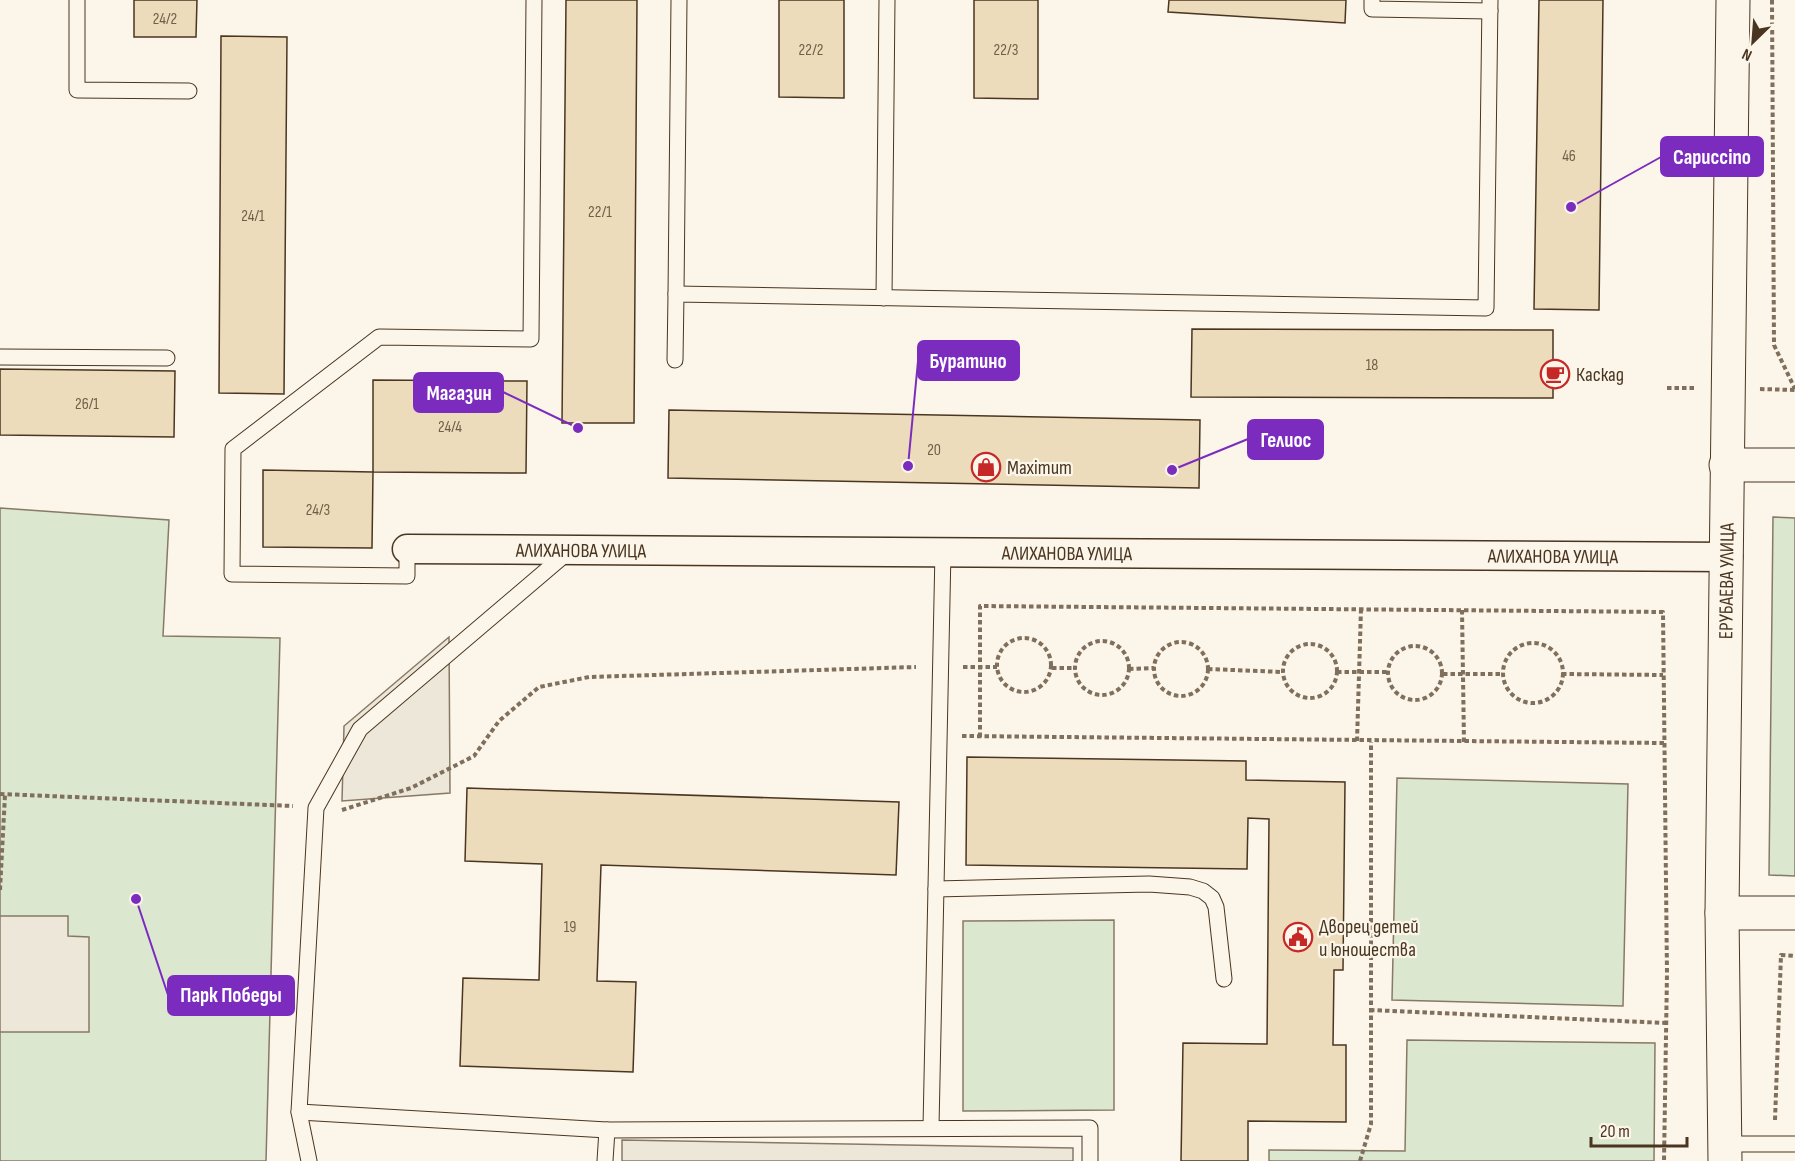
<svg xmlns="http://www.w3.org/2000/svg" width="1795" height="1161" viewBox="0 0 1795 1161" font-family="'Sofia Sans Condensed',sans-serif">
  <rect width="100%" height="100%" fill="#fbf6e9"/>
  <g fill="#dce7d0" stroke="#887966" stroke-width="1.5">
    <path d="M0,508L169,520L163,636L280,638L266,1161H0Z"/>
    <path d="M1773,517L1795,518V876L1769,875Z"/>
    <path d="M1397,778L1628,784L1623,1006L1392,1000Z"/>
    <path d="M1114,920V1110L963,1111V921Z"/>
    <path d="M1407,1040L1655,1043L1654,1161H1269V1150L1405,1151Z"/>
  </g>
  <g fill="#ede7d9" stroke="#887966" stroke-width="1.5">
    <path d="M449,637L450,793L342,801L344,726Z"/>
    <path d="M0,916H68V936L89,937V1032H0Z"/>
    <path d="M622,1140L1073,1148V1161H622Z"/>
  </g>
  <g fill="#ecdcbc" stroke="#4a3520" stroke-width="1.5">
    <path d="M134,0H197L196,37H134Z"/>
    <path d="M566,0H637L634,423H562Z"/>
    <path d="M779,0H844V98L779,97Z"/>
    <path d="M974,0H1038V99L974,98Z"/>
    <path d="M1169,0H1346L1345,23L1168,12Z"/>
    <path d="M1539,0H1603L1599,310L1534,309Z"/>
    <path d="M221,36L287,37L284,394L219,393Z"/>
    <path d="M1192,329L1553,330V398L1191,397Z"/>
    <path d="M0,369L175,371L174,437L0,435Z"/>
    <path d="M373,380L527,381L526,473L373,472Z"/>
    <path d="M669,410L1200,420L1199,488L668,478Z"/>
    <path d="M263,470L373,472L372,548L263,547Z"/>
    <path d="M967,757L1246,761V780L1345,782L1343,970H1334L1333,1045H1346V1122L1248,1121V1161H1181L1183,1043L1267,1044L1269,819L1248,818L1247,869L966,865Z"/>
    <path d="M467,788L899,802L896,875L601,865L597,981L636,982L633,1072L460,1066L463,978L539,980L542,864L465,861Z"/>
  </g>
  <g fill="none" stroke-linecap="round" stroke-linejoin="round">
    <g stroke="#4a3520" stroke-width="17">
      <g id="service">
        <path d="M77,0V90L189,91"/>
        <path d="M1372,0V9L1490,11"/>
        <path d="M676,294L679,0"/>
        <path d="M884,298L887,0"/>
        <path d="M0,357L167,358"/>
        <path d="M675,360L676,294L1486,308L1490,0"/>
        <path d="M407,549V576L232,574L233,449L379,337L531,339L534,0"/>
        <path d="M936,889L1149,884L1190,887L1203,891L1212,898L1216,907L1224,979"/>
        <path d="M299,1112L607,1130"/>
        <path d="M931,1127L943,551"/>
        <path d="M1726,1144H1795"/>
        <path d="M309,1161L299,1112L316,808L360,729L568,552"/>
        <path d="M605,1161L607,1130L1090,1128V1161"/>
      </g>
    </g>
    <g stroke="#4a3520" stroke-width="31">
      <g id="minor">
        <path id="s1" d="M407,549L1728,557"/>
      </g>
    </g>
    <g stroke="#4a3520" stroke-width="35">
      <g id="tertiary">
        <path d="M1726,465H1795"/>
        <path d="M1722,913H1795"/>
      </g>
    </g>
    <g stroke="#4a3520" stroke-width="35">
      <g id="secondary">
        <path id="s2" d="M1725,1161L1722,913L1733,0"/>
      </g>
    </g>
    <g stroke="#7f6f5c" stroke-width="4" stroke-dasharray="4.5 3" stroke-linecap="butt">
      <path d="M1772,0L1774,345L1795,389"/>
      <path d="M1667,388H1695"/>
      <path d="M1760,389L1795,390"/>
      <path d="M1462,610L1464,742"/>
      <circle cx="1024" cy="665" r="27"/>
      <circle cx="1102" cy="668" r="27"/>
      <circle cx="1181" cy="669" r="27"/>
      <circle cx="1533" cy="673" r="30"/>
      <circle cx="1310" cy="671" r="27"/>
      <circle cx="1415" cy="673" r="27"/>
      <path d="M963,667H997"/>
      <path d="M1052,668H1075"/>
      <path d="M1129,669L1154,668"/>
      <path d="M1208,669L1283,672"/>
      <path d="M1337,672H1388"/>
      <path d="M1443,674H1503"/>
      <path d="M1562,674L1663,675"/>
      <path d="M962,736L1664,743"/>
      <path d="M980,737V606L1663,612L1667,973L1664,1161"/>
      <path d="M1357,741L1361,609"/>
      <path d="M0,794L293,806"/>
      <path d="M342,810L411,788L474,756L499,721L539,687L589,677L916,667"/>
      <path d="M0,890L5,795"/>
      <path d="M1370,1010L1666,1023"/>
      <path d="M1775,1120L1781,955L1795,956"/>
      <path d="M1360,1161L1371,1124V742"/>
    </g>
    <use href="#service" stroke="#fbf6e9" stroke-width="15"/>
    <use href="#minor" stroke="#fbf6e9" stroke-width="28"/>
    <use href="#tertiary" stroke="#fbf6e9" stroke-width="33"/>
    <use href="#secondary" stroke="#fbf6e9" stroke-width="33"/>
  </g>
  <defs>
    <g id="cafe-ring" transform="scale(1.5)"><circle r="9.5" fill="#fbf6e9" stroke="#c62828" stroke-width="1.5"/><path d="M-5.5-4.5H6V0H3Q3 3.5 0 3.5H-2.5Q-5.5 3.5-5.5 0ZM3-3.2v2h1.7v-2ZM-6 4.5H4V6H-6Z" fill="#c62828"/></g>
    <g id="shop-ring" transform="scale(1.5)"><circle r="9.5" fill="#fbf6e9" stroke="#c62828" stroke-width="1.5"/><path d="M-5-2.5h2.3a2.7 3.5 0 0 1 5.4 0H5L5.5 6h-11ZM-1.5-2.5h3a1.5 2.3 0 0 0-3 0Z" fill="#c62828"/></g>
    <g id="civic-ring" transform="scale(1.5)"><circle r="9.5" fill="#fbf6e9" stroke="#c62828" stroke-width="1.5"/><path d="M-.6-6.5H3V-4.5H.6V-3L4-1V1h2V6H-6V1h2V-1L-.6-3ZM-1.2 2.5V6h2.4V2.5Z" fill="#c62828"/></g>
  </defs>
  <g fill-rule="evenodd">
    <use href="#cafe-ring" x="1555" y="374"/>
    <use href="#shop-ring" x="986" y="467"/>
    <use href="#civic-ring" x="1298" y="937"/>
  </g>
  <g text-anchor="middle" stroke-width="4.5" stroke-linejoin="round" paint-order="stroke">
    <g font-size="16" fill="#725f47">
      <text x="165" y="24">24/2</text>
      <text x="811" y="55">22/2</text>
      <text x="1006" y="55">22/3</text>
      <text x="1569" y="161">46</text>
      <text x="600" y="217">22/1</text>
      <text x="253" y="221">24/1</text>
      <text x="1372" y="370">18</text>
      <text x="87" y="409">26/1</text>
      <text x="450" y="432">24/4</text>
      <text x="934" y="455">20</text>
      <text x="318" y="515">24/3</text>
      <text x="570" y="932">19</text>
    </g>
    <g font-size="20" fill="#4a3520" stroke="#fbf6e9" text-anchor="start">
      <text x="1576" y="381">Каскад</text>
      <text x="1007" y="474">Maximum</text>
      <text x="1319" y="933">Дворец детей<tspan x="1319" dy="23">и юношества</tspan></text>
    </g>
    <g font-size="20" fill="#4a3520" stroke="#fbf6e9">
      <text dy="7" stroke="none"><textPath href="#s1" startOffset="174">АЛИХАНОВА УЛИЦА</textPath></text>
      <text dy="7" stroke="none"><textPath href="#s1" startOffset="660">АЛИХАНОВА УЛИЦА</textPath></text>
      <text dy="7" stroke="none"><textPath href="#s1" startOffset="1146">АЛИХАНОВА УЛИЦА</textPath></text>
      <text dy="7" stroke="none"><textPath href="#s2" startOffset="580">ЕРУБАЕВА УЛИЦА</textPath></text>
    </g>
  </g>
  <path fill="none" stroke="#7b2cbf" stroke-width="2" d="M1571 207L1661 157M908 466L918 361M578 428L503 392M1172 470L1248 439M136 899L168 995"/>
  <g fill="#7b2cbf" stroke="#fbf6e9" stroke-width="2">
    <circle cx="1571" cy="207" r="6"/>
    <circle cx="908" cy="466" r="6"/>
    <circle cx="578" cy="428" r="6"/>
    <circle cx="1172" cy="470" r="6"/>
    <circle cx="136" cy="899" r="6"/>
  </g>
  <g fill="#7b2cbf" stroke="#7b2cbf" stroke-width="2">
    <rect x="1661" y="137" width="102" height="39" rx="6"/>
    <rect x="918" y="341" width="101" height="39" rx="6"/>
    <rect x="414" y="373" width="89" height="39" rx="6"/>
    <rect x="1248" y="420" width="75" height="39" rx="6"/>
    <rect x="168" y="976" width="126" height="39" rx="6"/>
  </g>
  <g font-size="21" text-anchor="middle" font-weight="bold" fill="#fff">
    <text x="1712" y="164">Capuccino</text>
    <text x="968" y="368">Буратино</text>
    <text x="459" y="400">Магазин</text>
    <text x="1286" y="447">Гелиос</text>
    <text x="231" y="1002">Парк Победы</text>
  </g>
  <g transform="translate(1753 42) rotate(205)" stroke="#fbf6e9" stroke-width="4.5" paint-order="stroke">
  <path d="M0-4.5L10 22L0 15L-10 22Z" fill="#4a3520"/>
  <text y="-9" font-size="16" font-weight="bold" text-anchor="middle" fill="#4a3520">N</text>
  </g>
  <path d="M1591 1137v9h96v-9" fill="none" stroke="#4a3520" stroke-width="3"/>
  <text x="1600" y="1137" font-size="18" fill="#4a3520" stroke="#fbf6e9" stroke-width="4.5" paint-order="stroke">20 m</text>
</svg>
